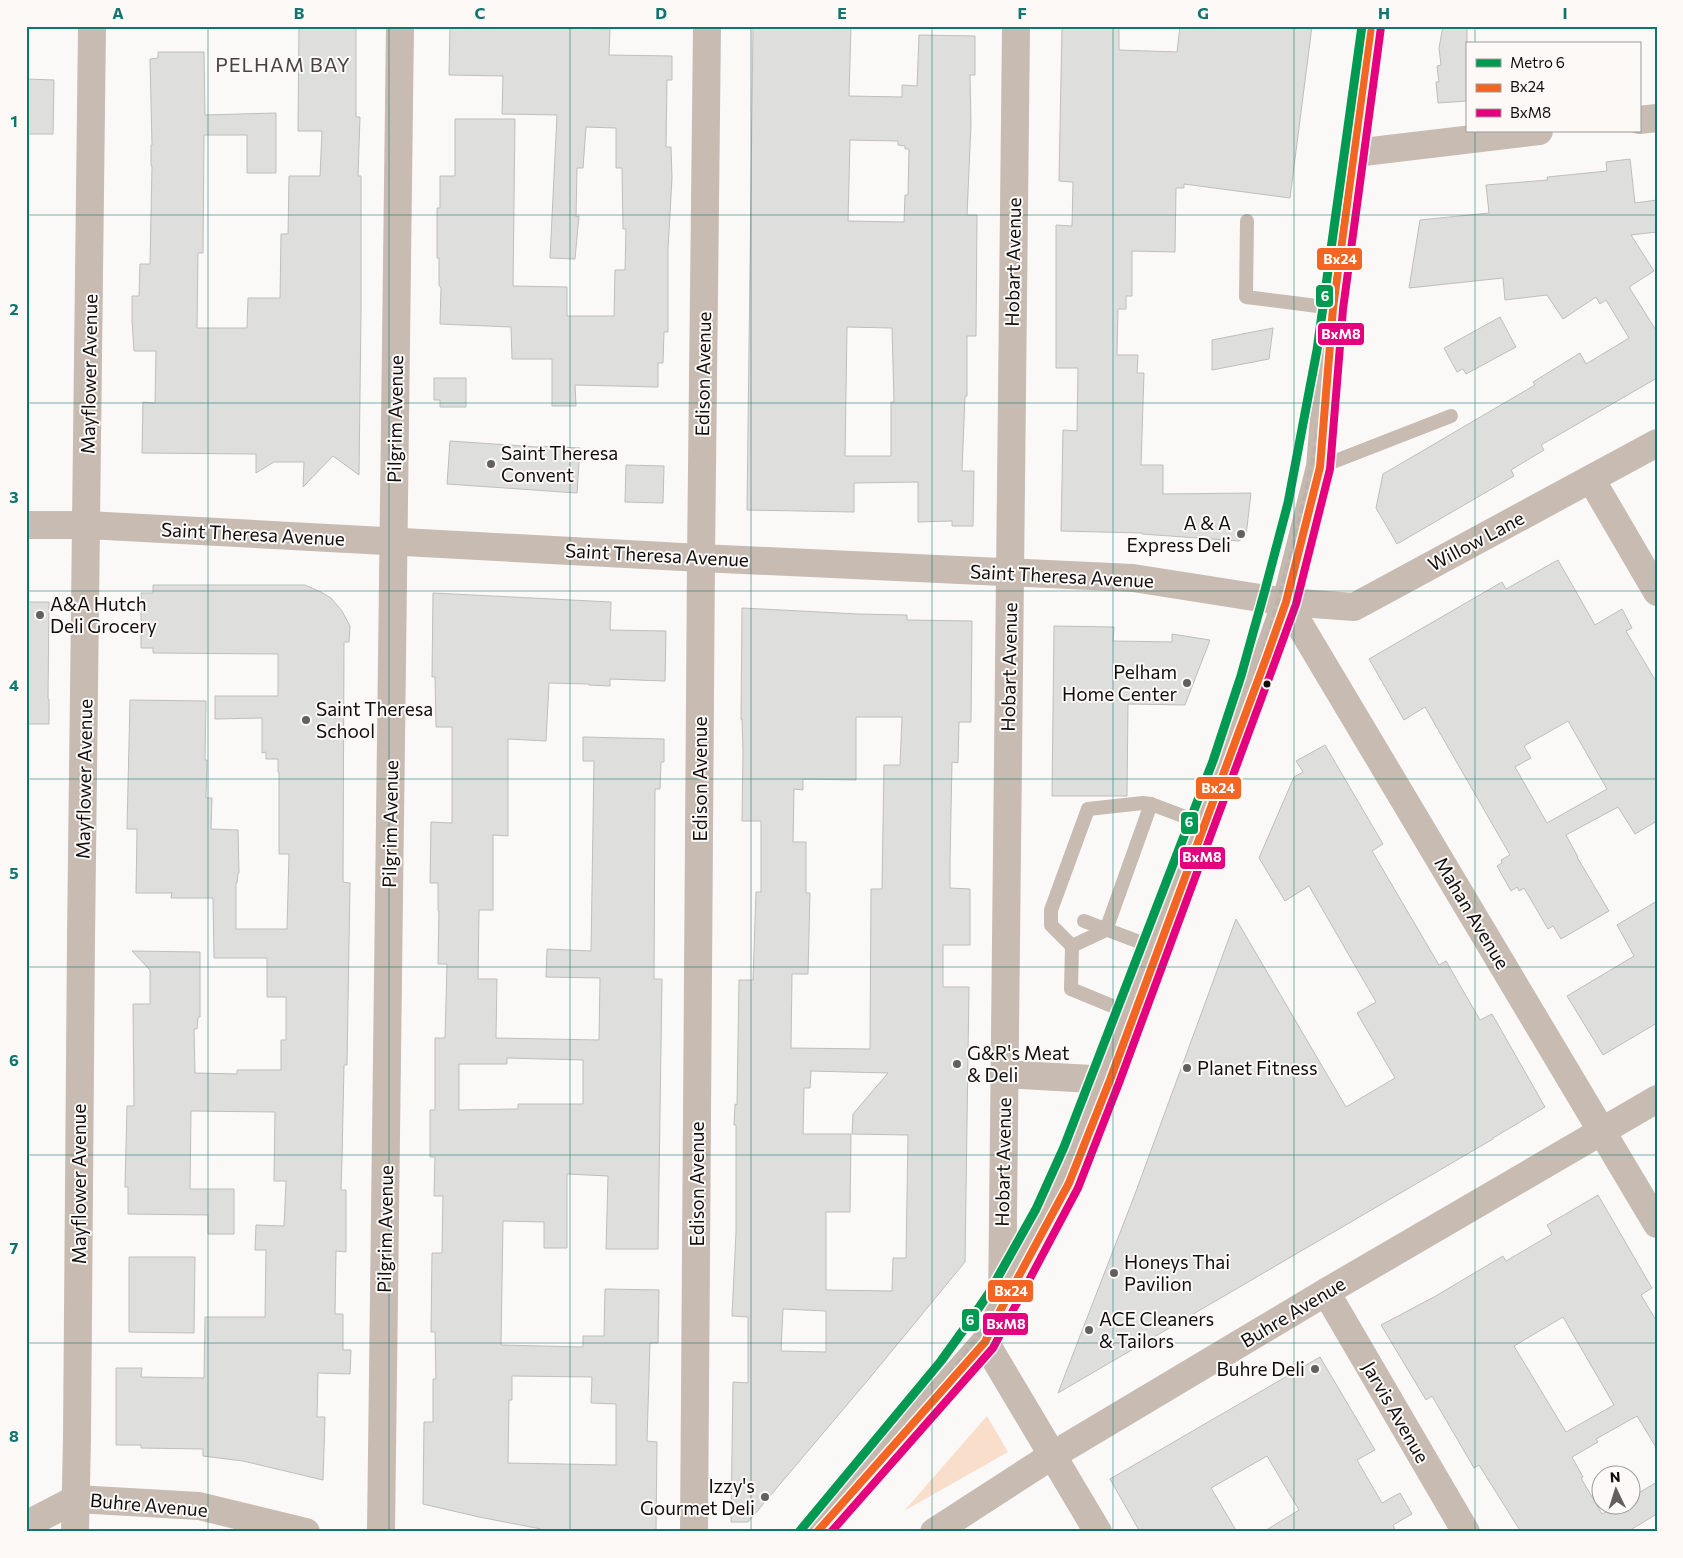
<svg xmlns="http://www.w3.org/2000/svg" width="1683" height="1558" viewBox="0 0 1683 1558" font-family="Commissioner,sans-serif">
  <rect width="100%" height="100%" fill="#fbf9f8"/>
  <path fill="#f8decb" d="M987,1416L1008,1452L904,1511Z"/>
  <g fill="#dededd" stroke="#bebebe" fill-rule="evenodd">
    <path d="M299,26H356V117H360L358,176H361V311L359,475L333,456L303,487L304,462H274L256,473V454L142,453L143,402L155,403L156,351H134L132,320V296H139L140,264H150L152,166H151V145H152L150,59L158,58V52H204L205,115L276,113V173H247V135H204L203,253H198L197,328H247L248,298H280L281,234H288L289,176H320L322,131H298Z"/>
    <path d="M450,26H565V28L610,29L609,55L672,56V80H667L666,147H671L672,178L668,249V332H664L663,363H658V387L575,385L576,406H552V359H512L511,327L440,324L441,288L439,285V258H437V208H440V176H455V119H515L513,286L567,287V316H614L615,270H625L626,229H623L622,168H616V128L586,127L583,168H577L576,217L579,216L575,259L550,258L557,115L502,114L503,76L449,75Z"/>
    <path d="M753,26H851L849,96L902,97V85L917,86L919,35L975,36V75H970L971,124L967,215H977L976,336H967V396H965L962,471H974L973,526H952V521L918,522V482L854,483V512L747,510ZM850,140L898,141V145L905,146V149H909L908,195H905L904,222L848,221ZM847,327L892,328L894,402H891V456H845Z"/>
    <path d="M1062,26H1119V50L1177,52L1180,26H1312L1290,198L1184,184V188H1176L1175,252L1132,251V296H1126V309H1118L1117,355H1138L1137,373H1144L1141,465H1163V494L1251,493L1246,536L1239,541L1142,534V533L1061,531L1063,430L1077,431L1078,368H1056V225L1072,226L1073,182L1059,181Z"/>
    <path d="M1443,26H1467V101L1438,103L1436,82H1439L1437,66L1441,65L1439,48Z"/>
    <path d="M26,79L54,80L53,134H26Z"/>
    <path d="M1630,159L1635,203L1657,200V232L1631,235L1654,271L1629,287L1657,332V378L1541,445L1544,450L1511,470L1514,476L1397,544L1376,508L1383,474L1535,385L1533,382L1580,353L1586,364L1629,338L1606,300L1600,304L1596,297L1563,319L1547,295L1505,300L1503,278L1409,288L1420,220L1489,213L1486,185L1548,180L1547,177L1607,171L1606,162Z"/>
    <path d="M1500,317L1516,347L1466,374L1463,369L1457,372L1444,348Z"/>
    <path d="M1273,328L1269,359L1212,370V340Z"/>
    <path d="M434,378H466V407H440V400H434Z"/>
    <path d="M450,441L538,447V446L580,448L577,493L447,484Z"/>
    <path d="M626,465L664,466L663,503L625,502Z"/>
    <path d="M1558,560L1595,625L1622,609L1632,628L1626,631L1657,683V821L1635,834L1618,807L1566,835L1578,857H1577L1609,911L1561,939L1553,926L1548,929L1524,888L1519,891L1517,887L1511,891L1497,866L1502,863L1501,860L1510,855L1425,707L1404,720L1369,659L1502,582L1506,589ZM1568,721L1607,789L1547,823L1515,767L1531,758L1524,746Z"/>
    <path d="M153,585H305L321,592L331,598L342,611L350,626L349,642H344L343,882L350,883L347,1065H344L342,1159L341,1190H346V1252L336,1251L335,1314H343V1350H351L350,1374L318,1373L317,1417H325L323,1480L243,1461L203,1456V1449L141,1448V1445H116V1368H142L141,1377L204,1378L205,1317H265L266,1250H255L256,1225L284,1226L286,1181H274L275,1112L191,1111L190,1189H234V1234H208V1215L128,1214V1187H125L127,1106H134L133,1004H150V970L132,951L200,952V1017H198L197,1029H194L195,1073L237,1074V1070H281V1040H286V997H267V958H214L213,898H171L172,893H136L137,829H127L130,700L206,701L205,760H207L206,798H212L211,829L238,830L239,873H238L237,883H236V929H287L289,854H279V772H278V759H266V752L262,753V718L215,719V696H278V654L153,653V648H141V593H153Z"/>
    <path d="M433,593L611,602L610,630L666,631L665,681L610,679V686L589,685V684L549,683L546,741L508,739V836L493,835V910H479L478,979H497L496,1038L599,1040L600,978L546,977L547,949L591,951L594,761H583V737L664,739V762H661L660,789H655L654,979H662L658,1249H606L608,1176L567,1174V1248H544V1222L503,1221L501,1345L583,1347V1336H604L605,1289L659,1290L658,1343H650L647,1441L657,1442L656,1532H541V1529L479,1517L423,1504L424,1422H433V1379H436L435,1332H431L432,1253H442L443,1196H434L435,1157H430V1110H435V1038H445L447,964H438L439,911H438V883H430L431,822L452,823V727H436L435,677H432ZM507,1058L583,1060V1104H518V1109L459,1110V1064H507ZM512,1376L592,1377L591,1403L616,1404V1465L508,1463L509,1400H512Z"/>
    <path d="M26,602H49L48,699H49V724H26Z"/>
    <path d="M742,608L858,614L907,615V620L972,621L971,722H959L958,763L952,762L950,861V888L970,889V945H943V987H969L965,1262L868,1380L748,1522H731L733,1382L748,1383V1317L732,1316L736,1232V1125H734L735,1104L737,1105L739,980H753L756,892H761V821H742L743,752L742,719H741ZM856,717H902L900,765H884L882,889H871L870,1049L791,1048L792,974H808L810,893H806V842H793L794,789L803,790V779L856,780ZM811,1071L888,1073L853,1114L852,1134L908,1135L906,1258H893L892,1291L826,1290V1212H850L851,1134H803L804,1088H810ZM783,1309L826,1311V1352L781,1351Z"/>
    <path d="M1054,626L1114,627L1113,641L1172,642V634L1210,640L1185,705L1128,704L1127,796H1052Z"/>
    <path d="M1325,745L1383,844L1372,851L1439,965L1446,961L1480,1020L1492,1014L1545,1107L1493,1138V1139L1058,1393L1135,1194L1236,919L1346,1107L1395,1078L1357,1013L1376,1002L1309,886L1285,901L1259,858L1294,777L1303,772L1296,761Z"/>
    <path d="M1657,901V1023L1603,1055L1567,996L1634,956L1617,925Z"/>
    <path d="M1598,1195L1652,1288L1641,1295L1657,1322V1449L1637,1416L1596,1439L1598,1442L1572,1457L1583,1477L1581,1478L1602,1514L1617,1506H1630V1498L1657,1482V1514L1627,1532H1521L1479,1465L1474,1468L1432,1396L1426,1400L1381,1325L1434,1297L1503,1256L1506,1261L1552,1234L1547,1225ZM1563,1317L1614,1405L1566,1432L1514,1346Z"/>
    <path d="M129,1257H195L194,1333L129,1332Z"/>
    <path d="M1320,1357L1375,1450L1357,1460L1382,1503L1400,1493L1412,1514L1393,1525L1396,1532H1263L1299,1510L1267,1456L1211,1488L1237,1532H1140L1110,1479Z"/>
  </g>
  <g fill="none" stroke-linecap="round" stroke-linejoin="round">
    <g stroke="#c7bbb2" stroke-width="14">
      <path d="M1247,221L1246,297L1333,308"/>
      <path d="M1320,467L1451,416"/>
      <path d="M1088,809L1051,910V925L1072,946L1071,989L1134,1015"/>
      <path d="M1088,809L1143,803L1151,804"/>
      <path d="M1084,921L1158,949"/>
      <path d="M1072,946L1106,930L1151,804L1204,824"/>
    </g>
    <g stroke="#c7bbb2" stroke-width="28">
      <path d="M1639,120L1657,118"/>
      <path d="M1355,153L1539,131"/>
      <path d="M1591,479L1657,592"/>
      <path d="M26,525H87L701,558L1133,578L1286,602L1354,607L1657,443"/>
      <path d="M1286,602L1657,1224"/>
      <path d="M1004,1074L1110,1080"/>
      <path d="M1326,1292L1466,1532"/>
      <path d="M1002,1308L1016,26"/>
      <path d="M985,1342L1098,1532"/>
      <path d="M26,1525L76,1499L199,1506L306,1532"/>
      <path d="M75,1532L77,1437L81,939L92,26"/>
      <path d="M381,1532L400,26"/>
      <path d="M694,1532L701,558L707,26"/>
      <path d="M934,1532L1053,1455L1326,1292L1657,1099"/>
    </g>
    <path stroke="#c5b8ae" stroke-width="28" d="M817,1532L985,1342L1000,1311L1069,1183L1110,1080L1267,656L1286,602L1320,467L1333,308L1371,26"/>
    <path stroke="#bab2ac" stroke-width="4" stroke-dasharray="8 4" stroke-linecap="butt" d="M819,1532C891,1446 967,1362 1023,1265C1073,1177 1106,1080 1143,987C1205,829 1264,670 1303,504C1339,347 1356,186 1377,26"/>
    <g stroke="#fcf9f7" stroke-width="11">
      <path id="bus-1" d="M817,1532L985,1342L1000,1311L1069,1183L1110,1080L1267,656L1286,602L1320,467L1333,308L1371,26"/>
    </g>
    <g stroke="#fcf9f7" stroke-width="11">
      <path id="bus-2" d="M831,1532L993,1348L1078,1188L1119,1083L1276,659L1296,604L1330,469L1343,309L1381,27"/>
    </g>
    <use href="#bus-1" stroke="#f26522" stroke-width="8"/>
    <use href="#bus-2" stroke="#e5007d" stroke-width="8"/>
    <g stroke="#fcf9f7" stroke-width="12">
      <path id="metro-1" d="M799,1532L941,1361L967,1325L989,1293L1036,1209L1064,1147L1213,761L1241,676L1265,590L1288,503L1317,350L1362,26"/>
    </g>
    <use href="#metro-1" stroke="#009952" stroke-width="9"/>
  </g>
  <path fill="none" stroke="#0f766e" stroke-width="1" stroke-opacity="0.55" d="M208,26V1532M389,26V1532M570,26V1532M751,26V1532M932,26V1532M1113,26V1532M1294,26V1532M1475,26V44M1475,131V1532M26,215H1657M26,403H1657M26,591H1657M26,779H1657M26,967H1657M26,1155H1657M26,1343H1657"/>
  <g fill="#62605f" stroke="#fcf9f7" stroke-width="2">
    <circle cx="491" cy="464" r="5"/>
    <circle cx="1241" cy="534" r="5"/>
    <circle cx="40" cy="615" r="5"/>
    <circle cx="1187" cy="683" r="5"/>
    <circle cx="306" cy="720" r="5"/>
    <circle cx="957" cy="1064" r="5"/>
    <circle cx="1187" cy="1068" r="5"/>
    <circle cx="1114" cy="1273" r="5"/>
    <circle cx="1089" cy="1330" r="5"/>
    <circle cx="1315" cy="1369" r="5"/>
    <circle cx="765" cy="1497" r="5"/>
  </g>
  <circle fill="#0f0e0d" stroke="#fcf9f7" stroke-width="2" cx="1267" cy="684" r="4.5"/>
  <g text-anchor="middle" stroke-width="4" stroke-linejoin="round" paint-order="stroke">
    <g font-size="19" fill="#0f0e0d" stroke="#fcf9f7">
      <text transform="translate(1013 262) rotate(-89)" y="7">Hobart Avenue</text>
      <text transform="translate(89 374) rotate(-89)" y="7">Mayflower Avenue</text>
      <text transform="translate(703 374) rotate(-89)" y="7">Edison Avenue</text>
      <text transform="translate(395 419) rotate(-89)" y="7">Pilgrim Avenue</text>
      <text transform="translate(253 534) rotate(3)" y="7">Saint Theresa Avenue</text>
      <text transform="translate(1476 541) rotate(-28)" y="7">Willow Lane</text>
      <text transform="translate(657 555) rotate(3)" y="7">Saint Theresa Avenue</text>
      <text transform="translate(1062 576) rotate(3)" y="7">Saint Theresa Avenue</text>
      <text transform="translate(1009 667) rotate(-89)" y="7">Hobart Avenue</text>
      <text transform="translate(84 779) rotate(-89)" y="7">Mayflower Avenue</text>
      <text transform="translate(700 779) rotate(-90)" y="7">Edison Avenue</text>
      <text transform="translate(390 824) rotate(-89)" y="7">Pilgrim Avenue</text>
      <text transform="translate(1472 913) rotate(59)" y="7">Mahan Avenue</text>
      <text transform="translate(1003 1162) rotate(-89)" y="7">Hobart Avenue</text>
      <text transform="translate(79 1184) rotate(-90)" y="7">Mayflower Avenue</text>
      <text transform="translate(697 1184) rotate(-90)" y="7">Edison Avenue</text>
      <text transform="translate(385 1229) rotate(-89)" y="7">Pilgrim Avenue</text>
      <text transform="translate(1293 1312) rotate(-31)" y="7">Buhre Avenue</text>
      <text transform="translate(1396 1412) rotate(60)" y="7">Jarvis Avenue</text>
      <text transform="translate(149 1505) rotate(5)" y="7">Buhre Avenue</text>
    </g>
    <g font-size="19" fill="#0f0e0d" stroke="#fcf9f7" text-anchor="start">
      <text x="501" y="460">Saint Theresa<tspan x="501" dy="22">Convent</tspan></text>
      <text x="1231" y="530" text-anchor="end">A &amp; A<tspan x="1231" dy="22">Express Deli</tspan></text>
      <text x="50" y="611">A&amp;A Hutch<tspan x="50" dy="22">Deli Grocery</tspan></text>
      <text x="1177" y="679" text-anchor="end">Pelham<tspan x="1177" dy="22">Home Center</tspan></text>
      <text x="316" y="716">Saint Theresa<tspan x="316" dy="22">School</tspan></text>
      <text x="967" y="1060">G&amp;R's Meat<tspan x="967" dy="22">&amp; Deli</tspan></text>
      <text x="1197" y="1075">Planet Fitness</text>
      <text x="1124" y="1269">Honeys Thai<tspan x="1124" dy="22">Pavilion</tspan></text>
      <text x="1099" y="1326">ACE Cleaners<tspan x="1099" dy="22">&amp; Tailors</tspan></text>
      <text x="1305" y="1376" text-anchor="end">Buhre Deli</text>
      <text x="755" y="1493" text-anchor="end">Izzy's<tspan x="755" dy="22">Gourmet Deli</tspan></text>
    </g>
    <g font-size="20" letter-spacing="1" fill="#454342" stroke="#fcf9f7">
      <text x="283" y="72">PELHAM BAY</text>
    </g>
  </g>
  <g stroke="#fcf9f7" stroke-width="2">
    <rect x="1316" y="247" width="47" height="24" rx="5" fill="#f26522"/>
    <rect x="1315" y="284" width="19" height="24" rx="5" fill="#009952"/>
    <rect x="1317" y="322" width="48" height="24" rx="5" fill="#e5007d"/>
    <rect x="1195" y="776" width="47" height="24" rx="5" fill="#f26522"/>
    <rect x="1180" y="811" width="19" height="24" rx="5" fill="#009952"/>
    <rect x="1179" y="846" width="47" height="24" rx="5" fill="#e5007d"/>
    <rect x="987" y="1279" width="47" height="24" rx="5" fill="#f26522"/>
    <rect x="961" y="1308" width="19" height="24" rx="5" fill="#009952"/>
    <rect x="982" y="1312" width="47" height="24" rx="5" fill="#e5007d"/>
  </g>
  <g font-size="14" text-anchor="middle" font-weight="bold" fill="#fff">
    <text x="1340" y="264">Bx24</text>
    <text x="1325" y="301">6</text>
    <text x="1341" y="339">BxM8</text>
    <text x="1218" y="793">Bx24</text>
    <text x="1189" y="827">6</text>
    <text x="1202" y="862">BxM8</text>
    <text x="1011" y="1296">Bx24</text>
    <text x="970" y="1325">6</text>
    <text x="1006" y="1329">BxM8</text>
  </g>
  <rect width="1683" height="1558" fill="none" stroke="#fcf9f7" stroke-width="55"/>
  <rect x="1466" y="42" width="175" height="90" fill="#fcf9f7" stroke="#9d9b99"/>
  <rect x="1476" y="59" width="25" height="8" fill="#009952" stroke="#9d9b99"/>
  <text x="1510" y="68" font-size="15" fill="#0f0e0d">Metro 6</text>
  <rect x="1476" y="84" width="25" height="8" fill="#f26522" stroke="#9d9b99"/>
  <text x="1510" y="92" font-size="15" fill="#0f0e0d">Bx24</text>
  <rect x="1476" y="109" width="25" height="8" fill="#e5007d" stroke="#9d9b99"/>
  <text x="1510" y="118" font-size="15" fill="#0f0e0d">BxM8</text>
  <g transform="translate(1616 1490) rotate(356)"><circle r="24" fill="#fcf9f7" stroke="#9d9b99"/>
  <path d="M0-4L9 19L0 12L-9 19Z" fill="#62605f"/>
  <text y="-8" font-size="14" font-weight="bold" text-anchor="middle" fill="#0f0e0d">N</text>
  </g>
  <rect x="28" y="28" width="1628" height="1502" fill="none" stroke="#0f766e" stroke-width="2"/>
  <g font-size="16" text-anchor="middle" font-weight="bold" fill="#0f766e">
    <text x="118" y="19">A</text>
    <text x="299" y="19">B</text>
    <text x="480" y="19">C</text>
    <text x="661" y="19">D</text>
    <text x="842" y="19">E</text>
    <text x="1022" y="19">F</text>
    <text x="1203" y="19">G</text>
    <text x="1384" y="19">H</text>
    <text x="1565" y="19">I</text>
    <text x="14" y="127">1</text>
    <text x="14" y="315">2</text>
    <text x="14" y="503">3</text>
    <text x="14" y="691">4</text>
    <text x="14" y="879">5</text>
    <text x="14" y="1066">6</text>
    <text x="14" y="1254">7</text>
    <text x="14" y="1442">8</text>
  </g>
</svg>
